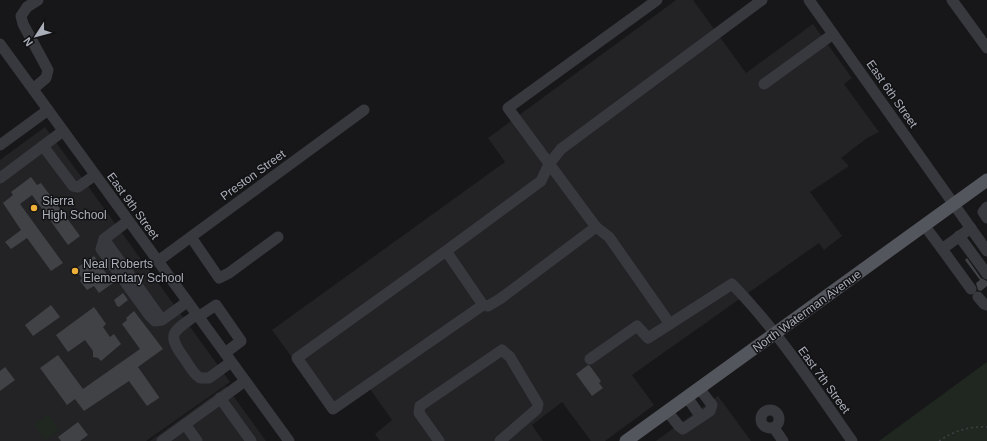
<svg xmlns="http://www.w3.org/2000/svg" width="987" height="441" viewBox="0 0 987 441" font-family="Arial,sans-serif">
  <rect width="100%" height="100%" fill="#171719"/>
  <g fill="#232326">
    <path d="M676,0H693L746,73L813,24L852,78L844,84L879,132L867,138L841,158L849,166L810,192L842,236L824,250L819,243L632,375L654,405L605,441H591L562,402L532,425L543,441H380L375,434L392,420L370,389L333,414L272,330L505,162L488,138Z"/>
    <path d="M45,127L230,382L146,441H0V160Z"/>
    <path d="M226,386L266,441H150Z"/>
    <path d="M718,396L751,441H656Z"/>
  </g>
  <g fill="#1f2720">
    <path d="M987,362V441H879Z"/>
    <path d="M48,414L59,430L45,440L34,424Z"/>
  </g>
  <g fill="#414246">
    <path d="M31,177L37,185L41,183L80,236L68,245L32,195L20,204L63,263L51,271L27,238L11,249L5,242L21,230L3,203L13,195L11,192Z"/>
    <path d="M94,256L113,283L99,293L94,286L87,290L80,281L82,278L75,269Z"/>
    <path d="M967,258L981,278L987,281V286L981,291L978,290L976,283L980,280L965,260Z"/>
    <path d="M123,293L128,300L119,307L117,306L114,300Z"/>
    <path d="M51,305L60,317L33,336L25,325Z"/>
    <path d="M94,307L106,324L103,327L110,337L114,334L121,344L101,361L98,358L93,357V351L85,340L68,352L56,335Z"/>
    <path d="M134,311L163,349L138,367L159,397V398L147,406L129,381L84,411L75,399L67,405L40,368L58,355L83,389L140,349L122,324L127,320L126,318Z"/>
    <path d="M588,365L590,366L601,381L599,383L603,388L592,396L576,374Z"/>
    <path d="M5,367L15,380L0,391V371Z"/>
    <path d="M78,422L88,435L80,441H61L58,437Z"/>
  </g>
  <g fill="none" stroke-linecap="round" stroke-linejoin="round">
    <path stroke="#3e4045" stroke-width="1.5" stroke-dasharray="2 3" stroke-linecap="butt" d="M939,441C954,431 969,426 987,427"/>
    <g stroke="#38393e" stroke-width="11">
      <path d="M657,0L508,108L596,227L609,237L670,324"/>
      <path d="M809,0L987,251"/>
      <path d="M952,0L987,48"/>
      <path d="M0,44L289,441"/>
      <path d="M764,84L833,34"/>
      <path d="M33,89L46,78L48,70L23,24L21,16L27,7L38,0"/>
      <path d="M0,145L48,110"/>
      <path d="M43,146L73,186L78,187L95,175"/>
      <path d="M0,178L63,131"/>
      <path d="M987,207L983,212L987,218"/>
      <path d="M128,221L104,239L162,320L187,302"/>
      <path d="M924,225L942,249L971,228"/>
      <path d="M596,227L500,299L488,306L483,305L446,251L541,181L549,164L561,149L762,0"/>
      <path d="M959,236L987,274"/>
      <path d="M191,237L219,278L229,273L278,237"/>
      <path d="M104,239L101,249L149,315L155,321L162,320"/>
      <path d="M942,249L971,289"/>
      <path d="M446,251L297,358L333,409L483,305"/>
      <path d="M158,261L364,110"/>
      <path d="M978,297L984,304L987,305"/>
      <path d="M196,315C174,332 165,332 184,358C189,365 193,374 200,378H209L231,362"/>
      <path d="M198,317L216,305L241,341L225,353"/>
      <path d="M590,359L637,326L648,338L732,284C778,331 814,387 852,441"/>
      <path d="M687,397L701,417"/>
      <path d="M220,398L251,441"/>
      <circle cx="770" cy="419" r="9"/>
      <path d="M667,411L679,426L683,429L710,411L712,405L699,388"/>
      <path d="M185,424L197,441"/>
      <path d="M774,428L783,441"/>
      <path d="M162,441L245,381"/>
      <path d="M439,441L419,413L420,406L502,350L510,357L538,404L537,409L500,441"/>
    </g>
    <path stroke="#54565d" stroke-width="13" d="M626,441L987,180"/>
  </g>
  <g fill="#efb039" stroke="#121214" stroke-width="1.5">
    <circle cx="34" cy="208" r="4"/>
    <circle cx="75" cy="271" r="4"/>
  </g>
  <g text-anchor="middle" stroke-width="3" stroke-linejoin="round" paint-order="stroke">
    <g font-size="12" fill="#aaaeb9" stroke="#121214">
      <text transform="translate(892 94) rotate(55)" y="4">East 6th Street</text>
      <text transform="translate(253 175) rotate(-36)" y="4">Preston Street</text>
      <text transform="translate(133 206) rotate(54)" y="4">East 9th Street</text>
      <text transform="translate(807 311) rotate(-36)" y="4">North Waterman Avenue</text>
      <text transform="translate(824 380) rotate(54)" y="4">East 7th Street</text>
    </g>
    <g font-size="12" fill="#aaaeb9" stroke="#121214" text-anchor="start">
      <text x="42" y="205">Sierra<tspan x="42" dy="14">High School</tspan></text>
      <text x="83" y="268">Neal Roberts<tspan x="83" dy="14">Elementary School</tspan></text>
    </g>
  </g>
  <g transform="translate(36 36) rotate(234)" stroke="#121214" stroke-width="3" paint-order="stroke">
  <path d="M0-3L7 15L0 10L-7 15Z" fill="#aaaeb9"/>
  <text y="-6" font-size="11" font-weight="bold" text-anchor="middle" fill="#aaaeb9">N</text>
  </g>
</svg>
